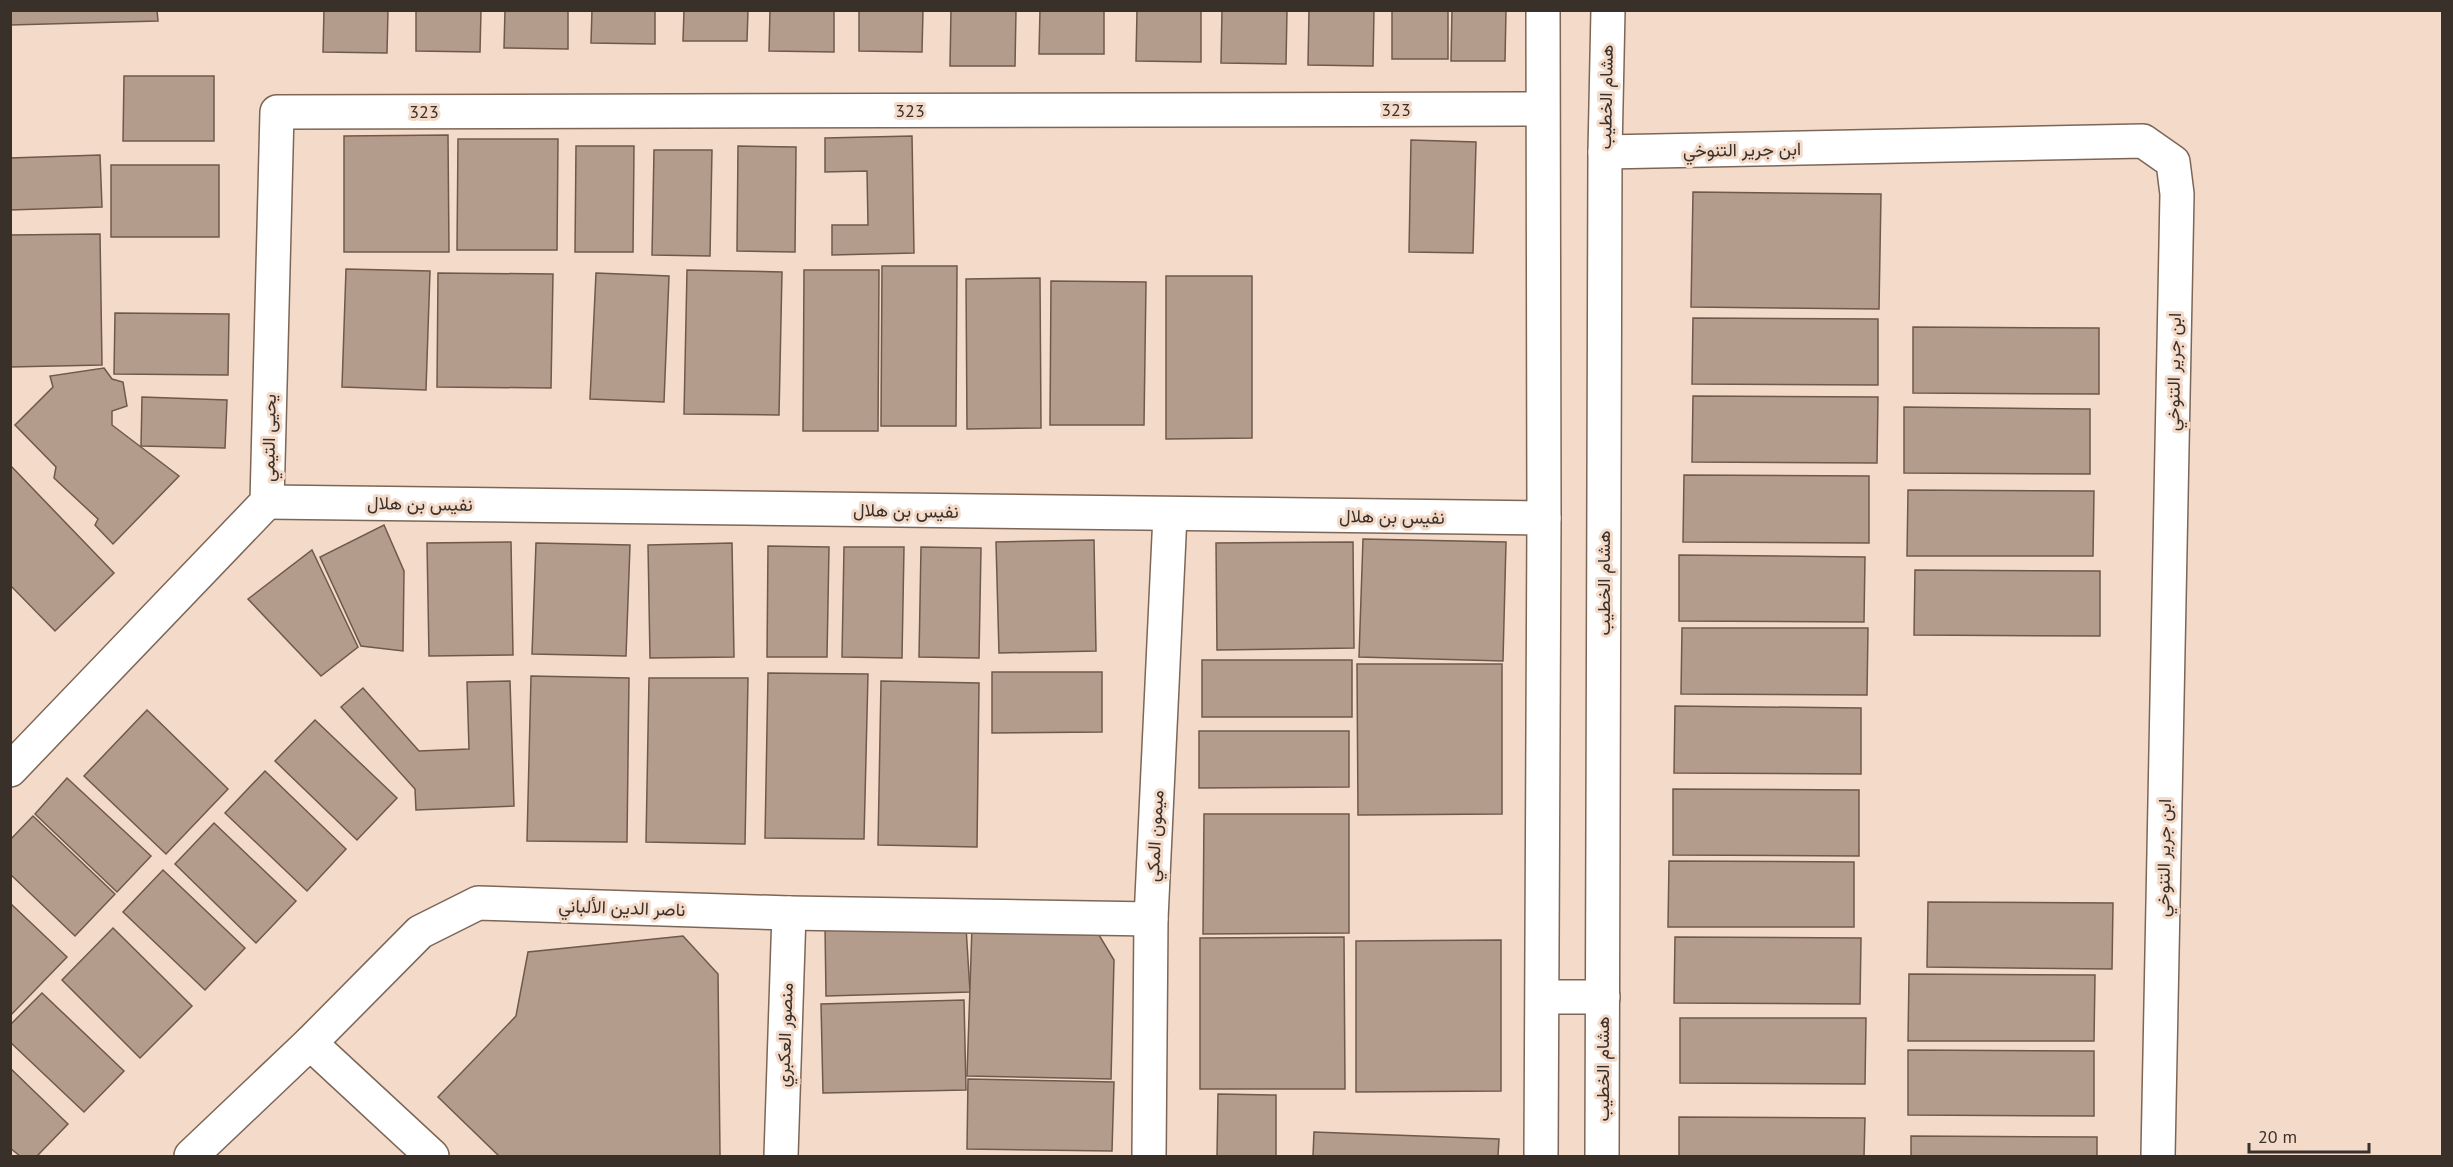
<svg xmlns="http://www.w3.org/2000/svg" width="2453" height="1167" viewBox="0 0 2453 1167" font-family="'PT Sans',Vazirmatn,sans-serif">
  <rect width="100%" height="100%" fill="#f3dac9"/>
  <g fill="#b49c8c" stroke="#6f594b" stroke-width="1.5">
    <path d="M10,10H157L158,21L10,25Z"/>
    <path d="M324,10H388L387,53L323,52Z"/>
    <path d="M416,10H481L480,52L416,51Z"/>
    <path d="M505,10H568V49L504,48Z"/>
    <path d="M592,10H655V44L591,43Z"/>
    <path d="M684,10H748L747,41H683Z"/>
    <path d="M770,10H834V52L769,51Z"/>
    <path d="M859,10H923L922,52L859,51Z"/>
    <path d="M951,10H1016L1015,66H950Z"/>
    <path d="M1040,10H1104V54H1039Z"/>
    <path d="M1137,10H1201V62L1136,61Z"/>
    <path d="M1222,10H1287L1286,64L1221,63Z"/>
    <path d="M1309,10H1374L1373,66L1308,65Z"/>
    <rect x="1392" y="10" width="56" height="49"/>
    <path d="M1452,10H1506L1505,61H1451Z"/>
    <path d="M124,76H214V141H123Z"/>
    <path d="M448,135L449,252H344V136Z"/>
    <path d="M912,136L914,253L832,255V225H868L867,171L825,172V138Z"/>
    <path d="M458,139H558L557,250H457Z"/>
    <path d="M1411,140L1476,142L1473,253L1409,252Z"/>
    <path d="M576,146H634L633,252H575Z"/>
    <path d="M738,146L796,147L795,252L737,251Z"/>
    <path d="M654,150H712L710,256L652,255Z"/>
    <path d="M100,155L102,207L10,210V158Z"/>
    <rect x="111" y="165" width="108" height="72"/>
    <path d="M1693,192L1881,194L1879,309L1691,307Z"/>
    <path d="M100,234L102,365L10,367V235Z"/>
    <path d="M882,266H957L956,426H881Z"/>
    <path d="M346,269L430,271L426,390L342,387Z"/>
    <path d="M687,270L782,272L779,415L684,414Z"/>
    <path d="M804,270H879L878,431H803Z"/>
    <path d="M438,273L553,274L551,388L437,387Z"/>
    <path d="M596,273L669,276L664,402L590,399Z"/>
    <path d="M1166,276H1252V438L1166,439Z"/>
    <path d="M1040,278L1041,428L967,429L966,279Z"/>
    <path d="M1051,281L1146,282L1144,425H1050Z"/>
    <path d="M115,313L229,314L228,375L114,374Z"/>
    <path d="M1693,318L1878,319V385L1692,384Z"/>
    <path d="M1913,327L2099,328V394L1913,393Z"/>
    <path d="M104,368L112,379L123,382L127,406L112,411V425L179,476L113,544L95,525L98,519L54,478L56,467L15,425L53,387L50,376Z"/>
    <path d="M1693,396L1878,397L1877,463L1692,462Z"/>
    <path d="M142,397L227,400L225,448L141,446Z"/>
    <path d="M1904,407L2090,409V474L1904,473Z"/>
    <path d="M10,465L114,573L55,631L10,585Z"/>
    <path d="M1684,475L1869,476V543L1683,542Z"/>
    <path d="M1908,490L2094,491L2093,556H1907Z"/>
    <path d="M384,525L404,571L403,651L361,646L320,557Z"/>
    <path d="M1363,539L1506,542L1503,661L1359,657Z"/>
    <path d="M1094,540L1096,651L999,653L996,542Z"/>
    <path d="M511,542L513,655L429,656L427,543Z"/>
    <path d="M1353,542L1354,648L1217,650L1216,543Z"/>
    <path d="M536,543L630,545L626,656L532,654Z"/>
    <path d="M732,543L734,657L650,658L648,545Z"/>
    <path d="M768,546L829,547L827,657H767Z"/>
    <path d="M844,547H904L902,658L842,657Z"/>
    <path d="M921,547L981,548L979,658L919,657Z"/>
    <path d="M312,550L358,647L321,676L248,599Z"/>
    <path d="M1679,555L1865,557L1864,622L1679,621Z"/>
    <path d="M1915,570L2100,571V636L1914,635Z"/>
    <path d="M1682,628H1868L1867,695L1681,694Z"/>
    <rect x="1202" y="660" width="150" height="57"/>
    <path d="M1357,664H1502V814L1358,815Z"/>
    <path d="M992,672H1102V732L992,733Z"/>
    <path d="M768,673L868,674L864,839L765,838Z"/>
    <path d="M531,676L629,678L627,842L527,841Z"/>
    <path d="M649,678H748L745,844L646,842Z"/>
    <path d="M510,681L514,806L416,810L415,789L341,707L363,688L419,751L469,749L467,682Z"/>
    <path d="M881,681L979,683L977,847L878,845Z"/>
    <path d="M1675,706L1861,708V774L1674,773Z"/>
    <path d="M147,710L228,789L166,854L84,776Z"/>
    <path d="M315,720L397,798L357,840L275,761Z"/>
    <path d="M1199,731H1349V787L1199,788Z"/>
    <path d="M265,771L346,849L307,891L225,813Z"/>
    <path d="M67,778L151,856L117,892L35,814Z"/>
    <path d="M1673,789L1859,790V856L1673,855Z"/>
    <path d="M1204,814H1349V933L1203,934Z"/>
    <path d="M33,816L115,894L75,936L10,874V840Z"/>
    <path d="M214,823L296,901L256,943L175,864Z"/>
    <path d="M1669,861L1854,862V927H1668Z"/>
    <path d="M163,870L245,948L205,990L123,912Z"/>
    <path d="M1928,902L2113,903L2112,969L1927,967Z"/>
    <path d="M10,903L67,957L10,1016Z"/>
    <path d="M825,927H966L970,992L826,996Z"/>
    <path d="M972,927L1096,930L1114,960L1111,1079L967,1076Z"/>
    <path d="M113,928L192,1006L140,1058L62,980Z"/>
    <path d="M683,936L718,974L720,1156H499L438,1097L516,1016L528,952Z"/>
    <path d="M1344,937L1345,1089H1200V938Z"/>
    <path d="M1675,937L1861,938L1860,1004L1674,1003Z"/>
    <path d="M1501,940V1091L1356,1092V941Z"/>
    <path d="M1909,974L2095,975L2094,1041H1908Z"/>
    <path d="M42,993L124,1071L84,1112L10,1042V1025Z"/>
    <path d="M964,1000L966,1090L823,1093L821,1004Z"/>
    <path d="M1680,1018H1866L1865,1084L1680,1083Z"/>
    <path d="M1908,1050L2094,1051V1116L1908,1115Z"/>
    <path d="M10,1068L68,1124L37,1156H20L10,1148Z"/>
    <path d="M968,1079L1114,1082L1112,1151L967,1149Z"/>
    <path d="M1218,1094L1276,1095V1156H1217Z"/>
    <path d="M1679,1117L1865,1118L1864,1156H1679Z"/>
    <path d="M1314,1132L1499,1139L1498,1156H1313Z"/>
    <path d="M1911,1136L2097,1137V1156H1911Z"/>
  </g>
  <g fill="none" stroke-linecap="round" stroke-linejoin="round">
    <g stroke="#7c6657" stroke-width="36">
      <g id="street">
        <path d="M1605,152L2143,141L2173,162L2177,194L2158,1156"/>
        <path d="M267,502L1544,518"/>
        <path d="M10,770L267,502L277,112L1542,109"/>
        <path d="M1543,997H1603"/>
        <path d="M310,1043L432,1156"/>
        <path d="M191,1156L310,1043L420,932L478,903L789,913L1151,919"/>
        <path d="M781,1156L789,913"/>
        <path d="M1149,1156L1151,919L1170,515"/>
        <path d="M1541,1156L1544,518L1543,10"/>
        <path d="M1602,1156L1605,152L1608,10"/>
      </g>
    </g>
    <use href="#street" stroke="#fff" stroke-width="33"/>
  </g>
  <g text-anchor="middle" stroke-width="6" stroke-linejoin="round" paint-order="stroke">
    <g font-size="18" fill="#3a302a" stroke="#f3dac9">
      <text transform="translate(1606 97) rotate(-89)" y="6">هشام الخطيب</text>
      <text x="1396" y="116">323</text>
      <text x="910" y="117">323</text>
      <text x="424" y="118">323</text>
      <text transform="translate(1742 150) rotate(-1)" y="6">ابن جرير التنوخي</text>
      <text transform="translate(2174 372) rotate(-89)" y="6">ابن جرير التنوخي</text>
      <text transform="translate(269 438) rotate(-89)" y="6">يحيى التيمي</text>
      <text transform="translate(420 504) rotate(1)" y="6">نفيس بن هلال</text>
      <text transform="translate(906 511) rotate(1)" y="6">نفيس بن هلال</text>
      <text transform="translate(1392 517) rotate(1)" y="6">نفيس بن هلال</text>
      <text transform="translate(1604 583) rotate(-90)" y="6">هشام الخطيب</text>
      <text transform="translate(1155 836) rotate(-87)" y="6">ميمون المكي</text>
      <text transform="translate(2164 858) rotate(-89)" y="6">ابن جرير التنوخي</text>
      <text transform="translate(622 908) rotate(2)" y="6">ناصر الدين الألباني</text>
      <text transform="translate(785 1035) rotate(-88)" y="6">منصور العكبري</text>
      <text transform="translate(1603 1069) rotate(-90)" y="6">هشام الخطيب</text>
    </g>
  </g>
  <rect width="2453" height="1167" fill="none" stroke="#3a302a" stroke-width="24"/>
  <path d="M2249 1143v9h120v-9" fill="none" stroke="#3a302a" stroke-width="3"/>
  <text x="2258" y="1143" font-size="18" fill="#3a302a" stroke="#f3dac9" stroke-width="4.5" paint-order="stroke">20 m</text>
</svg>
